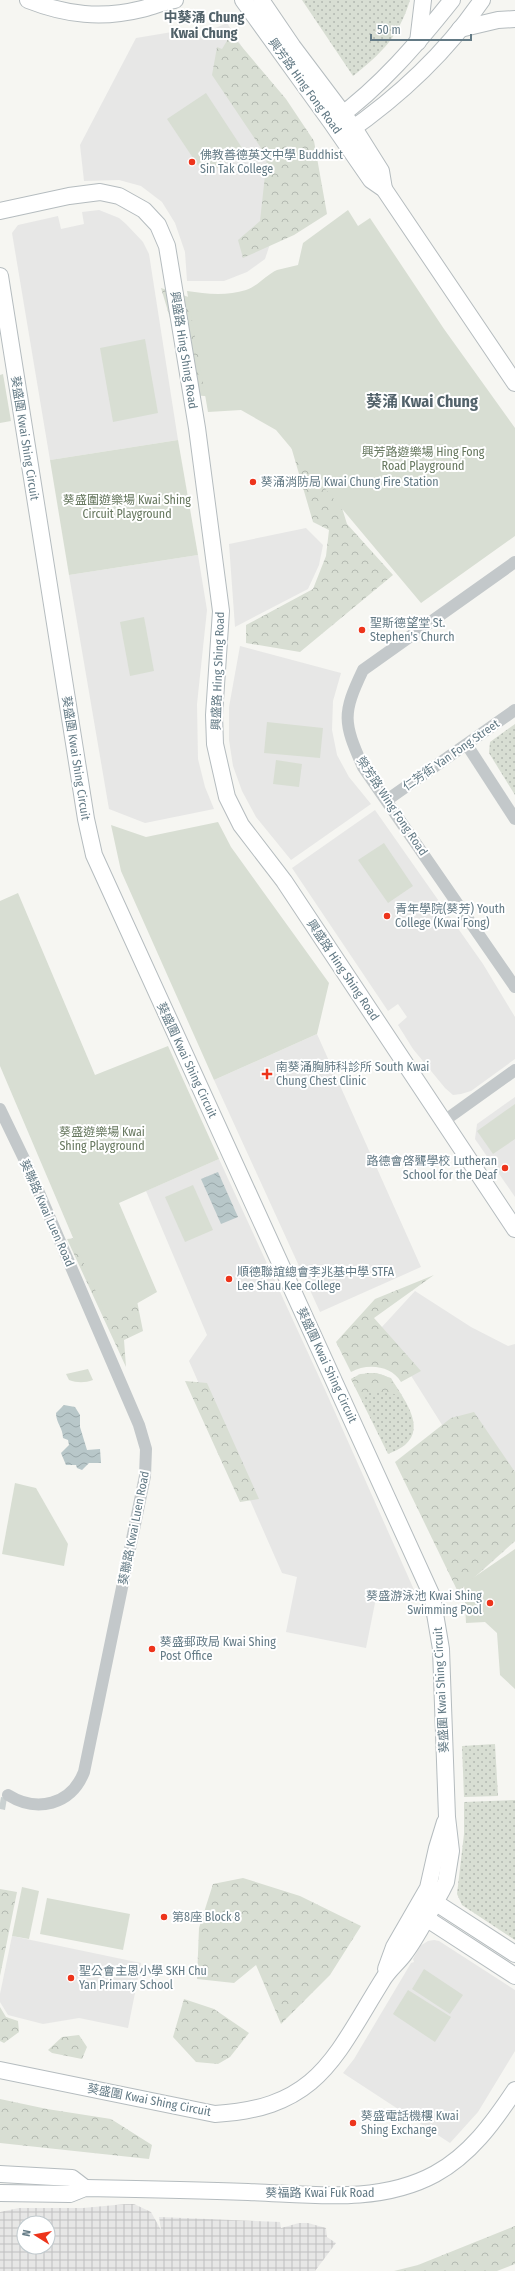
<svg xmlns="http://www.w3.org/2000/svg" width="515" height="2271" viewBox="0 0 515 2271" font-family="'Fira Sans Condensed','Noto Sans TC',sans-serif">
  <defs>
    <pattern id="industrial-grid" width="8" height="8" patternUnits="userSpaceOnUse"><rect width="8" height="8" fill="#e7e7e6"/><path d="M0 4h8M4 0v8" fill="none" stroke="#bfc0c0"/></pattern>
    <pattern id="grass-dots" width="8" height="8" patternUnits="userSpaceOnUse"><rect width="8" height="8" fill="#d8ded3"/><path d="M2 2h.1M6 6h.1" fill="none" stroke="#b3b9b1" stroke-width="1.8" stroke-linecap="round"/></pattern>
    <pattern id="forest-crowns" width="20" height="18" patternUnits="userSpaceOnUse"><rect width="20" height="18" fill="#d8ded3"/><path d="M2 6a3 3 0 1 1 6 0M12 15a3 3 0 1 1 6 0" fill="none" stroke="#b3b9b1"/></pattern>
    <pattern id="water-waves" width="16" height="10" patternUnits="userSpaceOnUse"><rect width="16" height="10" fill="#b8c7c9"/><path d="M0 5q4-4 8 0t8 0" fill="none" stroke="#99a7a9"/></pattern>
  </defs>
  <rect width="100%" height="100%" fill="#f6f6f2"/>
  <g fill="#e7e7e6">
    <path d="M227,23L264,82L277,223L265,259L247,272L224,281H187L185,252L175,223L162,202L141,186L119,180L84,181L80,145L136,38L178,31L192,38Z"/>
    <path d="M99,210L119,218L126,224L143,242L149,254L178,440L50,460L12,233L18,225L58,216L61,229L84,224L82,212Z"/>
    <path d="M306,528L323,545L319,565L308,589L235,627L229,544Z"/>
    <path d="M198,555L207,610L197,704L198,759L205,787L214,809L145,823L109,809L69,575Z"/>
    <path d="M240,646L341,673L333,701L332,730L337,755L349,777L371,804L291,860L256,817L242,791L233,766L229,740V707Z"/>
    <path d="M375,810L483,964L515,1017V1059L471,1091L461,1094L453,1095L445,1088L413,1049L398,1025L407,1017L398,1004L388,1011L292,868Z"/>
    <path d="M317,1034L421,1267L320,1312L214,1080Z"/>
    <path d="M515,1097V1197L475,1139L477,1124Z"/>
    <path d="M219,1159L326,1392L419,1601L377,1593L366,1648L286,1632L297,1577L282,1573L189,1361L207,1335L146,1191Z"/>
    <path d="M415,1291L471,1327L508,1346L515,1344V1511L444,1428L381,1328Z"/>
    <path d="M12,1936L141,1963L128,2028L79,2018L43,2024L8,2015L0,2002V1994Z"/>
    <path d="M434,1940L439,1941L515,1990V2051L478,2112L450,2143L343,2073L354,2059L411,1963L414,1962L413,1959L420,1946L428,1941Z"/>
  </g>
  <path fill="url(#industrial-grid)" fill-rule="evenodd" d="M126,2204H134L151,2212L161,2230L159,2217L280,2222L281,2228L299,2223H308L326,2228L327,2237L336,2243L315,2271H0V2212L19,2208H83ZM24,2223H48V2247H24Z"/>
  <g fill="url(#grass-dots)">
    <path d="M302,0H410C399,36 382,53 353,76Z"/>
    <path d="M515,724V795L489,753L490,742Z"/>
    <path d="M376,1373L391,1378C402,1397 427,1426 405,1445C400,1449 393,1452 388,1454L351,1379L360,1374Z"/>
    <path d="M495,1744L498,1796L464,1797L462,1746Z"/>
    <path d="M515,1800V1940L462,1905L457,1894L464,1834V1802Z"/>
  </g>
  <g fill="url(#forest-crowns)">
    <path d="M231,34L286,99L314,141L327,214L294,235L243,258L238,240L260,221L267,157L212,75L217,47L222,49Z"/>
    <path d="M161,288L207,303L324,450L347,524L393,575L300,652L246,643V625L313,589L326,556L329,530L313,522L290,443L260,401L193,395Z"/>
    <path d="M86,1237L136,1296L143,1331L124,1340L126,1367L67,1239Z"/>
    <path d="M434,1275L374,1318L421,1371L401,1382C391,1365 367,1363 351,1372L336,1342L375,1299Z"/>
    <path d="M367,1373C388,1373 391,1378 401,1395L373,1391L360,1396L351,1379Z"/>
    <path d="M185,1381L207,1383L259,1499L240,1502Z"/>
    <path d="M474,1412L515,1472V1541L458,1592L395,1462L451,1418Z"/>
    <path d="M243,1878L300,1896L361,1926L330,1975L281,2024L256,1965L234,1983L197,1979L199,1928L213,1884Z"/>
    <path d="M0,1889L17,1892L0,1976Z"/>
    <path d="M184,1999L214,2009L249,2033L230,2057L218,2064L196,2062L173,2037Z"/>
    <path d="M0,2007L6,2017L18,2021L19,2032L4,2043L0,2041Z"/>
    <path d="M79,2035L87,2047L82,2059L52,2053L48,2050L62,2037Z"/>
    <path d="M0,2099L47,2109L111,2119L152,2145L149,2159L0,2143Z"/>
    <path d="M515,2226V2264L497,2271H394L418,2265Z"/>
  </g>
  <g fill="#d8ded3">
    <path d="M206,93L244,151L205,176L167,119Z"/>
    <path d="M348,210L358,226L370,218L444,329L515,428V536L421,603L276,430L241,410L208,412L187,291C206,294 227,296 246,290C258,286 266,275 277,270C284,268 291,267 298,265L303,243Z"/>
    <path d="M145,339L158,413L113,422L100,348Z"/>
    <path d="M3,374L11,421L0,423V375Z"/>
    <path d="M178,440L198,555L69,575L50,460Z"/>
    <path d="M144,617L154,671L130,676L120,622Z"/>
    <path d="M267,722L323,728L320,758L264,753Z"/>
    <path d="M276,760L302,764L299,787L273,784Z"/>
    <path d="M218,822L231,847L329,983L317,1034L214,1080L121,871L111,825L146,837Z"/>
    <path d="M384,843L413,886L388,903L358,860Z"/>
    <path d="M18,893L95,1075L168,1046L219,1159L119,1203L157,1292L108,1320L0,1066V901Z"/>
    <path d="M515,1104V1139L493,1154L477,1131Z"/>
    <path d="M193,1185L213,1230L185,1242L165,1197Z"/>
    <path d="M88,1369L93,1380C85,1383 77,1383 69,1380L66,1374Z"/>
    <path d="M15,1483L36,1488L68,1544L64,1566L2,1554Z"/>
    <path d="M515,1549V1689L500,1675L497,1633L485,1622L466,1623L464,1584Z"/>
    <path d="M22,1887L39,1891L29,1939L12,1936Z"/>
    <path d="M47,1898L130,1914L123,1950L40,1934Z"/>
    <path d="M424,1969L463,1995L450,2014L412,1989Z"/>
    <path d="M408,1990L451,2017L435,2042L393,2014Z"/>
  </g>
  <g fill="url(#water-waves)">
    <path d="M218,1172L238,1217L221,1224L201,1179Z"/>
    <path d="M64,1405L75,1407L80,1415V1427L87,1450L100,1449L101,1463H89L82,1470L77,1468L76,1465H66L61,1453L69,1445L68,1440L63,1438C63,1428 56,1423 56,1413Z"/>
  </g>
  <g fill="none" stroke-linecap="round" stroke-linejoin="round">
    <path stroke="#cad1d1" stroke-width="12" stroke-dasharray="12 6" stroke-linecap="butt" d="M0,1803L6,1804"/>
    <g stroke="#b5bcbf" stroke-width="18">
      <g id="secondary">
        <path d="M28,0C66,15 102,19 142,9C153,6 164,2 175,0"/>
        <path d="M243,0L331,122L371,180L384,189L515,383"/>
        <path d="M261,0L293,47L354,128L381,171L384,189"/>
        <path d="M460,29L498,20L515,19"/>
        <path d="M418,42L423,0"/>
        <path d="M336,119C381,86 417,44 452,0"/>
        <path d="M345,134C397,98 446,53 482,0"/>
        <path d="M0,211L69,196L100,192L119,196L144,210L158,225L167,246L197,428L221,611L214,715L215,744L227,797L241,825L284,881L515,1229"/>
        <path d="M0,276L86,819L94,855L432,1596L441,1649L447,1817L451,1851L446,1882L442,1890C430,1911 419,1934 405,1953C398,1963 388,1970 382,1981C334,2058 318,2108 215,2114L0,2070"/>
        <path d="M427,1897L515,1954"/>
        <path d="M418,1913L515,1976"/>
        <path d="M386,1969L394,1947L428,1888L437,1848L445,1822"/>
        <path d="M0,2174L72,2178L85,2188"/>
        <path d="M0,2193L70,2194L85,2188C139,2189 193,2190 248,2192C309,2194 378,2205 435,2174C470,2155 493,2123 515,2090"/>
      </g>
    </g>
    <g stroke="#c3c8ca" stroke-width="12">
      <path d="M515,562L363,670C342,714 343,722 363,767L515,987"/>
      <path d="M467,745L515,819"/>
      <path d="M387,800L515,710"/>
      <path d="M0,1109L28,1167L139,1425L146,1449L145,1476L84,1772C71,1805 37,1813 8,1795"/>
      <path d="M444,1121L515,1070"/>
    </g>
    <use href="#secondary" stroke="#fff" stroke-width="16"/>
  </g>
  <g fill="#ed341b" stroke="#fff" stroke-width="1.5">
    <circle cx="192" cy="162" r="4"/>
    <circle cx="253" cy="482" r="4"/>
    <circle cx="362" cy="630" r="4"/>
    <circle cx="387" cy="916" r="4"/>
    <path d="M265 1068h4v4h4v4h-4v4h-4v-4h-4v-4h4z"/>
    <circle cx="505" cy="1168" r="4"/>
    <circle cx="229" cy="1279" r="4"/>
    <circle cx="490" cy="1603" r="4"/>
    <circle cx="152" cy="1649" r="4"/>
    <circle cx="164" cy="1917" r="4"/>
    <circle cx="71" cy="1978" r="4"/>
    <circle cx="353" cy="2123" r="4"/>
  </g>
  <g text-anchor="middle" stroke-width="4" stroke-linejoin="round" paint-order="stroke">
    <g font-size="12" fill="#637a85" stroke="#fff">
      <text transform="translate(305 86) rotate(54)" y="4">興芳路 Hing Fong Road</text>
      <text transform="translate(184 350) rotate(81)" y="4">興盛路 Hing Shing Road</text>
      <text transform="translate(25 438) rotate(81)" y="4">葵盛圍 Kwai Shing Circuit</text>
      <text transform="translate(218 671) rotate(-88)" y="4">興盛路 Hing Shing Road</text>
      <text transform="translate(451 755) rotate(-35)" y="4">仁芳街 Yan Fong Street</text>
      <text transform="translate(76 758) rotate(81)" y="4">葵盛圍 Kwai Shing Circuit</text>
      <text transform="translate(392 806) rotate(56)" y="4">榮芳路 Wing Fong Road</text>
      <text transform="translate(343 970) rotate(56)" y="4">興盛路 Hing Shing Road</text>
      <text transform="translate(187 1060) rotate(65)" y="4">葵盛圍 Kwai Shing Circuit</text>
      <text transform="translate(47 1213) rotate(66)" y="4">葵聯路 Kwai Luen Road</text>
      <text transform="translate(327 1365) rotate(65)" y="4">葵盛圍 Kwai Shing Circuit</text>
      <text transform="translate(134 1528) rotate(-79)" y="4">葵聯路 Kwai Luen Road</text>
      <text transform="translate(441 1690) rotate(-93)" y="4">葵盛圍 Kwai Shing Circuit</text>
      <text transform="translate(149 2100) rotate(11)" y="4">葵盛圍 Kwai Shing Circuit</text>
      <text x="320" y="2197">葵福路 Kwai Fuk Road</text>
    </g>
    <g font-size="12" fill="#637a85" stroke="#fff" text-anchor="start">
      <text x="200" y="159">佛教善德英文中學 Buddhist<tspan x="200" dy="14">Sin Tak College</tspan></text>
      <text x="261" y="486">葵涌消防局 Kwai Chung Fire Station</text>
      <text x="370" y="627">聖斯德望堂 St.<tspan x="370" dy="14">Stephen's Church</tspan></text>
      <text x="395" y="913">青年學院(葵芳) Youth<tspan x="395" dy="14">College (Kwai Fong)</tspan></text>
      <text x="276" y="1071">南葵涌胸肺科診所 South Kwai<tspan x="276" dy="14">Chung Chest Clinic</tspan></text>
      <text x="497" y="1165" text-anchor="end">路德會啓聾學校 Lutheran<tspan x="497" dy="14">School for the Deaf</tspan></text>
      <text x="237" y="1276">順德聯誼總會李兆基中學 STFA<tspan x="237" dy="14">Lee Shau Kee College</tspan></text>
      <text x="482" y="1600" text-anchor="end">葵盛游泳池 Kwai Shing<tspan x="482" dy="14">Swimming Pool</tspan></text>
      <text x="160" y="1646">葵盛郵政局 Kwai Shing<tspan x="160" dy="14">Post Office</tspan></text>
      <text x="172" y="1921">第8座 Block 8</text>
      <text x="79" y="1975">聖公會主恩小學 SKH Chu<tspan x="79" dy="14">Yan Primary School</tspan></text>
      <text x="361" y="2120">葵盛電話機樓 Kwai<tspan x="361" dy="14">Shing Exchange</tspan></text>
    </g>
    <g font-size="12" fill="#66775e" stroke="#fff">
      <text x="423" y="456">興芳路遊樂場 Hing Fong<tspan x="423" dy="14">Road Playground</tspan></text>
      <text x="127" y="504">葵盛圍遊樂場 Kwai Shing<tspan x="127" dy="14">Circuit Playground</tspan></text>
      <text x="102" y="1136">葵盛遊樂場 Kwai<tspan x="102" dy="14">Shing Playground</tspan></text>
    </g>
    <g font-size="14" font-weight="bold" fill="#52626a" stroke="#fff">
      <text x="204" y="22">中葵涌 Chung<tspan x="204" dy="16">Kwai Chung</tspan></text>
    </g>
    <g font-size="16" font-weight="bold" fill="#52626a" stroke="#fff">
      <text x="422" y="407">葵涌 Kwai Chung</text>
    </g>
  </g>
  <g transform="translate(36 2235) rotate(281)"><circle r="19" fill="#ffffff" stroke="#c1cace"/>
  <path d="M0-3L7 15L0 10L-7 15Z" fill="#ed341b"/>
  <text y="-6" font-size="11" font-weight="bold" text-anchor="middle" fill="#637a85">N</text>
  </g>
  <path d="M371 34v6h100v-6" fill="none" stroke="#637a85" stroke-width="2"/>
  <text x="377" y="34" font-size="12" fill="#637a85" stroke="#ffffff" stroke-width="3" paint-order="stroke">50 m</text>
</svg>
